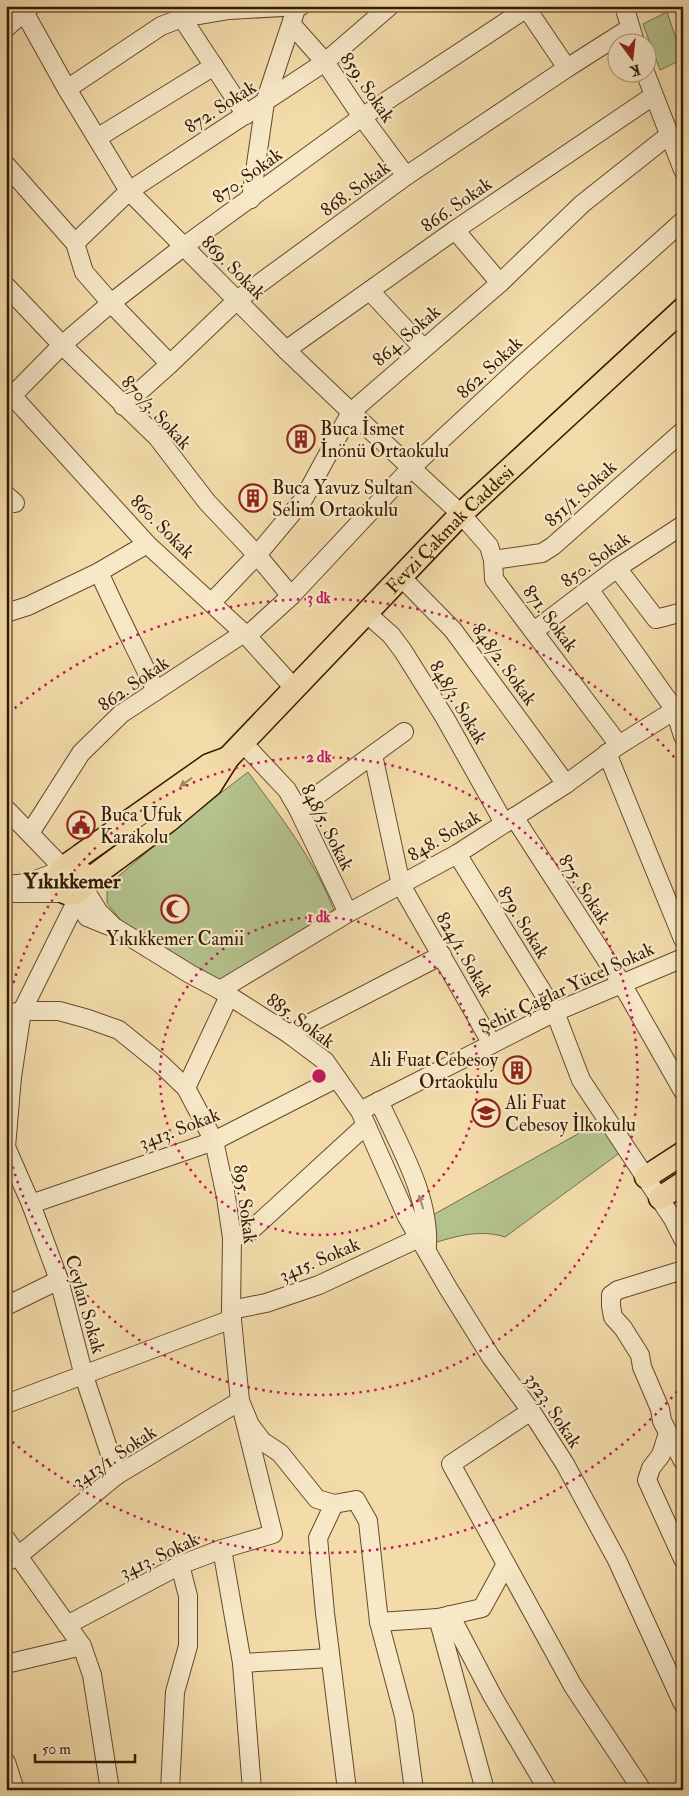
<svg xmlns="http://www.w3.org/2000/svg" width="689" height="1796" viewBox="0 0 689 1796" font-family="'IM FELL Double Pica',serif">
  <rect width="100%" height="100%" fill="#f3dcaa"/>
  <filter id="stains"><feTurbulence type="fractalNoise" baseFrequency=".004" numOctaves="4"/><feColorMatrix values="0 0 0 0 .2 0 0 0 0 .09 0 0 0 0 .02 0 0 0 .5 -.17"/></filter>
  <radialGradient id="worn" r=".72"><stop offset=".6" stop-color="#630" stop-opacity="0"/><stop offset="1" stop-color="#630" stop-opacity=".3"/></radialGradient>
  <g fill="#b4c28d" stroke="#746e48">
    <path d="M667,12L683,59L660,70L643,24Z"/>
    <path d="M248,772C280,816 314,859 334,910L218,981L124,924L107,903V886L169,833Z"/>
    <path d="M601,1121L621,1152L505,1237C480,1229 456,1236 431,1244L422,1221Z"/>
  </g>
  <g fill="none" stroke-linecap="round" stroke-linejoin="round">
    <g stroke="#644a2c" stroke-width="20">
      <g id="minor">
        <path d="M24,6V12L67,89L129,191L286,350L351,412L461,514L489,546L493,560L494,579L619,745"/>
        <path d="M525,6L567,68"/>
        <path d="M624,6L635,42"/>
        <path d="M182,18L246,115"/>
        <path d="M292,25L325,62L362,117L406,176"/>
        <path d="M6,28L31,6"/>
        <path d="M645,72L683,170"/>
        <path d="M67,89L161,26L182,18L229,10L301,6"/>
        <path d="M97,138L214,66"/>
        <path d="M6,165L75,243L84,272L111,303L170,364"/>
        <path d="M251,199L265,102L297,6"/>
        <path d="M455,230L500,283"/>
        <path d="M75,243L129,191L325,62L390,6"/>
        <path d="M6,286L62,345L157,437L207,502L257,555L291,596"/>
        <path d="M370,291L423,348"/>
        <path d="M286,350L455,230L653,96"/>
        <path d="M6,389L147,544L247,636L294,688"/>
        <path d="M6,402L62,345L111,303L183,247L362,117L530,6"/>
        <path d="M123,406L170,364L237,300L406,176L567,68L630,28"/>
        <path d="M6,495L15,503"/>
        <path d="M493,560L542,553L553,546L683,431"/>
        <path d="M617,568L656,619L683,612"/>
        <path d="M99,572C117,613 137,651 156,691"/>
        <path d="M401,577L453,630L566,784"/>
        <path d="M589,589L675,710L683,736"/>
        <path d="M212,602L257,555L303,500L351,412L500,283L582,204L669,135"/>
        <path d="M6,613L28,606L99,572L147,544"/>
        <path d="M366,613L391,635L403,651L445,718L504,823"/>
        <path d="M534,631L617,568L683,525"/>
        <path d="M247,636L291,596L411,468L522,365L683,221"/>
        <path d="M243,743L287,790L298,809L348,913"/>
        <path d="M607,753L683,939"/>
        <path d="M373,755L401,885L492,1044"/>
        <path d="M6,809L64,869L28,883L6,885"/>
        <path d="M298,809L404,732"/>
        <path d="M514,817L622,984L683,1091"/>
        <path d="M30,833L81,753L121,714L244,633"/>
        <path d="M457,854L555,1012L581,1080L673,1219L683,1239"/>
        <path d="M84,883L85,890L98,911L114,927L190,974L220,990L289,1034L325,1061L360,1111L407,1217L448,1288L491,1357L531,1411L565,1464L617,1560L683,1704"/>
        <path d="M13,893H66L80,906L87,917L109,926"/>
        <path d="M220,990L348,913L457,854L566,784L619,745L683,705"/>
        <path d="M6,1014L22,1011H59L88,1019L119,1030L161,1064L186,1088L214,1141L226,1197L232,1238L231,1310L240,1401L273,1534L222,1549L180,1565L67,1625"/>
        <path d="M289,1034L442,955"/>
        <path d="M186,1088L229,996"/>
        <path d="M379,1101C399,1146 430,1196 427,1247"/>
        <path d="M360,1111L555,1012L683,958"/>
        <path d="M6,1147L31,1204L59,1280L84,1376L117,1475"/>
        <path d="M6,1147L12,1077L22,1011L76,902"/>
        <path d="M31,1204L214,1141L337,1078"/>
        <path d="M232,1238L249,1232L366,1125"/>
        <path d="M683,1270L618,1290L611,1295V1306L613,1317L623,1328L640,1355L642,1367L660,1409L662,1421L683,1461"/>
        <path d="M6,1306L59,1280"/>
        <path d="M231,1310L266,1303L319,1285L419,1238"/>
        <path d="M6,1404L232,1319"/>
        <path d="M668,1433L661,1455L651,1468L647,1480L683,1559"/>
        <path d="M334,1504L318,1538L325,1613L347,1790"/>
        <path d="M6,1539L82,1646L92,1675L110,1790"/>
        <path d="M222,1549L242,1663L252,1790"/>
        <path d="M6,1562L18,1556L117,1475L240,1401L250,1425L262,1441L280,1453L317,1499L334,1504L356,1500L368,1521L379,1622L404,1716L414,1790"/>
        <path d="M506,1564L451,1464L531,1411"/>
        <path d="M450,1615L493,1697L548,1790"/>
        <path d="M438,1618L485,1790"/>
        <path d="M379,1622L438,1618L482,1608L506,1564L573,1686L642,1790"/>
        <path d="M242,1663L330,1658"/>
        <path d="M6,1664L82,1646"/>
        <path d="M6,1762L15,1790"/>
        <path d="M170,1790L175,1692L188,1646V1596L180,1565"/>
      </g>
    </g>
    <g stroke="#341a02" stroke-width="25">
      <g id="major">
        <path d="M64,869C75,863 90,875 82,887C72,903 48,887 60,872C65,865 75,860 81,855L209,765L228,758"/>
        <path id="s1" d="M84,883L168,821L211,785L228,758L461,514L683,309"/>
        <path d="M646,1177L683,1153"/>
        <path d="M660,1198L683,1183"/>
      </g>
    </g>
    <use href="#minor" stroke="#f7e8c8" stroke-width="18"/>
    <use href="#major" stroke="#f3dcaa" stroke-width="22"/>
  </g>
  <defs><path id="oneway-solid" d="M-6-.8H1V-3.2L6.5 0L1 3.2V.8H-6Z" transform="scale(1.25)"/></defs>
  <use fill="#9d855e" href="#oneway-solid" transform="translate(186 782) rotate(145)"/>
  <use fill="#9f8b6f" href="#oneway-solid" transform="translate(421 1202) rotate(-108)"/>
  <g fill="none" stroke="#c2185b" stroke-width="2.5" stroke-dasharray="2.5 5">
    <circle cx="319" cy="1076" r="159"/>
    <path d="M6 1012A319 319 0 1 1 6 1140"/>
    <path d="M682 1386A478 478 0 0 1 9 1439M9 713A478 478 0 0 1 682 766"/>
  </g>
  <defs>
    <g id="building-ring" transform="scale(1.4375)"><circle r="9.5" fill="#f7e8c8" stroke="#8f2418" stroke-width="1.5"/><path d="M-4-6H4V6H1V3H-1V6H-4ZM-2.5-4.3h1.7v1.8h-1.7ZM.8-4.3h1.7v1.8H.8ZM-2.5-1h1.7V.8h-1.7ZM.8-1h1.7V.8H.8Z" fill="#8f2418"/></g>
    <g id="civic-ring" transform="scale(1.4375)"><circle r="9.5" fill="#f7e8c8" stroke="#8f2418" stroke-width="1.5"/><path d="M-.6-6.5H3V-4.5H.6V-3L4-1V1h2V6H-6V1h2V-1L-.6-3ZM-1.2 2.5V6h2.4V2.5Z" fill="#8f2418"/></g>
    <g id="mosque-ring" transform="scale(1.4375)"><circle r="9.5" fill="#f7e8c8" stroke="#8f2418" stroke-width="1.5"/><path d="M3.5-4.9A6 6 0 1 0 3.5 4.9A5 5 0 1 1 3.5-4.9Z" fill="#8f2418"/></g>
    <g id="school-ring" transform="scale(1.4375)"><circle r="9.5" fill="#f7e8c8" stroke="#8f2418" stroke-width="1.5"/><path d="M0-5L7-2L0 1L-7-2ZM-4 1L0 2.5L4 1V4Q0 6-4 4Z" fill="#8f2418"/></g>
  </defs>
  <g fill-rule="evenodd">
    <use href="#building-ring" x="301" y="439"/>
    <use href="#building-ring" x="253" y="498"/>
    <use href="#civic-ring" x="81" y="825"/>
    <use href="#mosque-ring" x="175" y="909"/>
    <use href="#building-ring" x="517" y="1070"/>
    <use href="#school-ring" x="486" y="1113"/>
  </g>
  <g text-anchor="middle" stroke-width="4.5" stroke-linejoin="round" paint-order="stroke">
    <g font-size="19" fill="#341a02" stroke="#f7e8c8">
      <text transform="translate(368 87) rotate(55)" y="7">859. Sokak</text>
      <text transform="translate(220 106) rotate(-33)" y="7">872. Sokak</text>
      <text transform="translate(247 175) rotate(-36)" y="7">870. Sokak</text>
      <text transform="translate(355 188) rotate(-36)" y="7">868. Sokak</text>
      <text transform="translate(456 204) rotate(-35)" y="7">866. Sokak</text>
      <text transform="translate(234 267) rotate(45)" y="7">869. Sokak</text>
      <text transform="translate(406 335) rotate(-41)" y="7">864. Sokak</text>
      <text transform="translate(489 367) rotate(-43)" y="7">862. Sokak</text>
      <text transform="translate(157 412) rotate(47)" y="7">870/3. Sokak</text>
      <text transform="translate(580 493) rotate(-42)" y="7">851/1. Sokak</text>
      <text transform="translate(163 526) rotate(45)" y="7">860. Sokak</text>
      <text dy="7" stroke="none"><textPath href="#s1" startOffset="511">Fevzi Çakmak Caddesi</textPath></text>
      <text transform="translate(595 559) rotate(-36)" y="7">850. Sokak</text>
      <text transform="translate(551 618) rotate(53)" y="7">871. Sokak</text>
      <text transform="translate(505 664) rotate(54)" y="7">848/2. Sokak</text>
      <text transform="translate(133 683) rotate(-35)" y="7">862. Sokak</text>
      <text transform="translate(459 702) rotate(59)" y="7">848/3. Sokak</text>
      <text transform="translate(328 827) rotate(63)" y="7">848/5. Sokak</text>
      <text transform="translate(444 835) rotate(-31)" y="7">848. Sokak</text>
      <text transform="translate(585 889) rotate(57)" y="7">875. Sokak</text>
      <text transform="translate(524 922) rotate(58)" y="7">879. Sokak</text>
      <text transform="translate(465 954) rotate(60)" y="7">824/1. Sokak</text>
      <text transform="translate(566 987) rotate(-25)" y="7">Şehit Çağlar Yücel Sokak</text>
      <text transform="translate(301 1020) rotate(36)" y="7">885. Sokak</text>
      <text transform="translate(179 1128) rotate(-21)" y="7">3413. Sokak</text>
      <text transform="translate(246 1204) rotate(82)" y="7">895. Sokak</text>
      <text transform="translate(319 1259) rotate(-23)" y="7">3415. Sokak</text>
      <text transform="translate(86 1304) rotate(74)" y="7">Ceylan Sokak</text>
      <text transform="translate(554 1410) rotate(56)" y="7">3523. Sokak</text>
      <text transform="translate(114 1456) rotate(-34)" y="7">3413/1. Sokak</text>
      <text transform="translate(159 1555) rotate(-25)" y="7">3413. Sokak</text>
    </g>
    <g font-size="19" fill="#341a02" stroke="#f7e8c8" text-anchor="start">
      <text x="320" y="435">Buca İsmet<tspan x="320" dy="22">İnönü Ortaokulu</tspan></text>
      <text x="272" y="494">Buca Yavuz Sultan<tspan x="272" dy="22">Selim Ortaokulu</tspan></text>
      <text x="100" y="821">Buca Ufuk<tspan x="100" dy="22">Karakolu</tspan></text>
      <text x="175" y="945" text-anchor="middle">Yıkıkkemer Camii</text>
      <text x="498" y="1066" text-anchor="end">Ali Fuat Cebesoy<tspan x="498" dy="22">Ortaokulu</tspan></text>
      <text x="505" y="1109">Ali Fuat<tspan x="505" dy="22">Cebesoy İlkokulu</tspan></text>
    </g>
    <g font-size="21" font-weight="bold" fill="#341a02" stroke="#f7e8c8">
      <text x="72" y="888">Yıkıkkemer</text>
    </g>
  </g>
  <circle cx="319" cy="1076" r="8" fill="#c2185b" stroke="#f7e8c8" stroke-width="2.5"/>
  <g font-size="15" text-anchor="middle" font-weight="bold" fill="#c2185b" stroke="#f7e8c8" stroke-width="4.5" stroke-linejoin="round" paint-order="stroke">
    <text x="319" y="603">3 dk</text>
    <text x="319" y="762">2 dk</text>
    <text x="319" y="922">1 dk</text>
  </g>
  <rect width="689" height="1796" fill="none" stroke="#f3dcaa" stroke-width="25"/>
  <rect x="8" y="8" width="674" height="1781" fill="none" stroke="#341a02" stroke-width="2.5"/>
  <rect x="12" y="12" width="664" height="1771" fill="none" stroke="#341a02"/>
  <g transform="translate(632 58) rotate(165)"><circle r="24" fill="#f7e8c8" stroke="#a99679"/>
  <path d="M0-4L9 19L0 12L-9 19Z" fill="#8f2418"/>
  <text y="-8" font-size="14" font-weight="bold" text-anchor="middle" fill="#341a02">K</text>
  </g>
  <path d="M35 1754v8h100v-8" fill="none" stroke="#341a02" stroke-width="2.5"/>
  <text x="42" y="1754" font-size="15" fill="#341a02" stroke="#f7e8c8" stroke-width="4" paint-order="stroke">50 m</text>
  <rect width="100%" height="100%" filter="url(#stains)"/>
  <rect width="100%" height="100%" fill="url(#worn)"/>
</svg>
